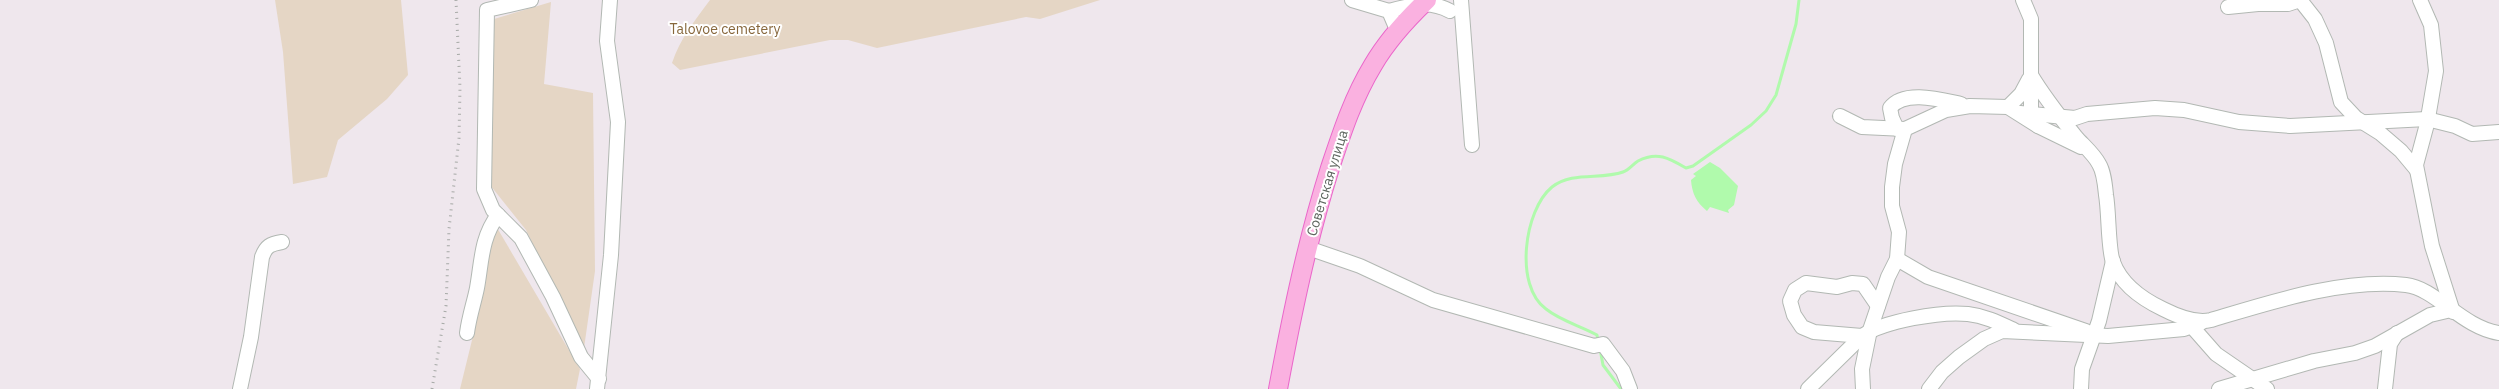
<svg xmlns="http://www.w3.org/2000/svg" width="2499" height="389" viewBox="0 0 2499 389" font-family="'IBM Plex Sans',sans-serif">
  <rect width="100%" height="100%" fill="#efe7ed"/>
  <g fill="#e5d6c5">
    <path d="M275,0H401L408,75L387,99L338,140L327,177L293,184L283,52Z"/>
    <path d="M710,0H1100L1040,19L1026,17L877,48L848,40H830L680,70L672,63C680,39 695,20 710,0Z"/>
    <path d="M551,2L544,84L593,93L595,271L584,348L526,230L490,185L494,19Z"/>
    <path d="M496,226L580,369L576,389H460L474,332L489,242Z"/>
  </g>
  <path fill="#b0faac" d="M1710,162L1720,168L1738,186L1734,205L1728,210L1729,213L1710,207L1707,211C1696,202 1692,193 1691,180L1696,176L1693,174Z"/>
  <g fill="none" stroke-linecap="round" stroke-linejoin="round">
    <g stroke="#b0faac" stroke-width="3">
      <path d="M1598,342L1597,335C1581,326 1561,321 1546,309C1514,286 1524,210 1552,187C1572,171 1601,180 1623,172C1629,170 1633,164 1638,161C1657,151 1669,158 1686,168L1693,166L1751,125L1766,111L1776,95L1796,24L1799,0"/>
      <path d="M1600,349L1603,365L1621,389"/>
    </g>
    <g stroke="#b2b8b3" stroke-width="16">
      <g id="minor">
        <path d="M531,0L487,10L484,189L493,210L521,238L553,297L581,357L599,379"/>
        <path d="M1352,0L1389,11L1398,32"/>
        <path d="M1461,0L1472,145"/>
        <path d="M2023,0L2031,19V113L2038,126L2081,147"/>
        <path d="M2300,0L2315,19L2326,43L2341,102L2356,118L2380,133L2401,151L2416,169"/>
        <path d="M2420,0L2431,25L2436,71L2427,124L2416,165L2432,246L2453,312"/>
        <path d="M2228,7L2258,4H2288L2300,0"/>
        <path d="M1389,11C1411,5 1430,0 1450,11"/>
        <path d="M2031,75C2044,97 2060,117 2076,137C2083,145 2094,154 2099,164C2104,172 2105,185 2106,195C2109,211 2108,249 2113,262C2121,284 2142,299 2163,309C2177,316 2195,324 2211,320C2271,302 2344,278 2406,285C2435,288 2463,328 2499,333"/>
        <path d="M2008,107L2021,94L2029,79"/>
        <path d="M2020,113L2075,118L2087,114L2155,108L2184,110L2239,122L2290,126L2427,119L2455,126L2472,134L2499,132"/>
        <path d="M1840,116L1862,127L1905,129"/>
        <path d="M1897,129L1892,118L1890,108C1904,89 1942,100 1961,104"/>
        <path d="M1308,248L1360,266L1433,300L1594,346L1603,344L1623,371L1630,389"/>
        <path d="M1897,259L1928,277L2086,331"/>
        <path d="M2187,321L2216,354L2267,389"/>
        <path d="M467,333C469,317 474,303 477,288C482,260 481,238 498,215"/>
        <path d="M1862,336L1814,332L1802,327L1794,315L1790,301L1795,290L1806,283L1837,287L1852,283L1863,284L1878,306"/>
        <path d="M240,389L251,337L262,257C266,246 270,244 282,242"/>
        <path d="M597,389L611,255L618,122L607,41L610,0"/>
        <path d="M1808,389L1862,336C1884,321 1941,311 1968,314C1985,316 1999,323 2014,330"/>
        <path d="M1863,389L1862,369L1870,330L1888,277L1897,259L1899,232L1892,206V187L1895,164L1905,129L1946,110L1970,106L2008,107L2038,126"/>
        <path d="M1929,389L1942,372L1959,357L1984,339L2002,331L2108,336L2184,329L2201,323"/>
        <path d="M2081,389L2082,369L2099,321L2113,261"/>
        <path d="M2219,389L2314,361L2355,353L2375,346L2430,315L2451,310"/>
        <path d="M2385,389L2390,344L2397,333"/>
      </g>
    </g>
    <g stroke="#ea66ca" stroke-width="20">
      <path id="major" d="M1278,389C1292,314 1307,241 1330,168C1342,132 1353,98 1373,65C1387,41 1407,19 1427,0"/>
    </g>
    <use href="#minor" stroke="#fff" stroke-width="14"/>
    <use href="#major" stroke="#fab1e0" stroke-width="18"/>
    <path stroke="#a6a9a6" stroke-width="3" stroke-dasharray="1 5" stroke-linecap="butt" d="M432,389L446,306L449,229L459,138L460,88L456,0"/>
  </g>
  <g text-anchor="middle" stroke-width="4" stroke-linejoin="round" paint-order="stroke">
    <g font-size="14" fill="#87673c" stroke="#fff">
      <text x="725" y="34">Talovoe cemetery</text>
    </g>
    <g font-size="14" fill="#5e665f" stroke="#fff">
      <text transform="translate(1327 183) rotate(-73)" y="5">Советская улица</text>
    </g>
  </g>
</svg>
